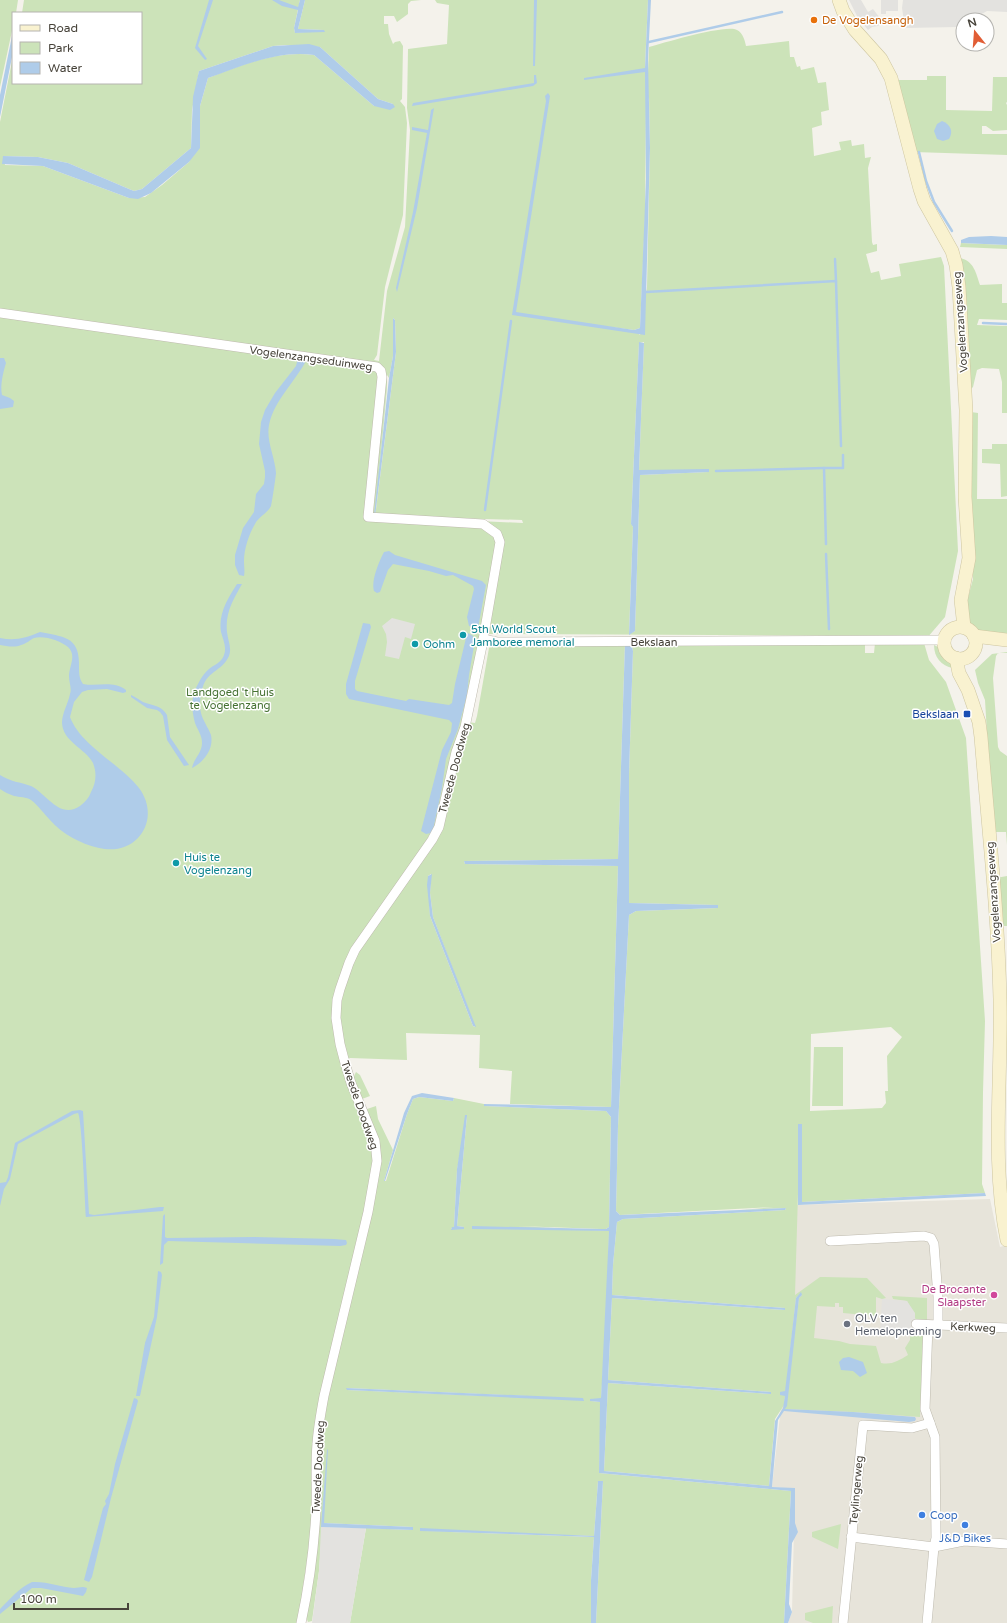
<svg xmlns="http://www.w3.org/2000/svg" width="1007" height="1623" viewBox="0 0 1007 1623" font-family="'Varela Round',sans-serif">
  <rect width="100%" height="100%" fill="#f4f2eb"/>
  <path fill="#e7e4da" d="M990,1199L1000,1247L1007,1245V1623H788L792,1612L795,1489L772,1487L781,1407L793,1205Z"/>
  <g fill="#cce3b9" fill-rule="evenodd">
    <path d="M0,0H18L16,13H13V26L0,87Z"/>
    <path d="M24,0H300L294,28L295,33L324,30L298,29L305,0H421L411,1L408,4V14L397,22L394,16H384V24H388L389,34L393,44L395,42L400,41L403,46L402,99L400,101L405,107L407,123L403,215L385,287L377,355L374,360L379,361L387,291L405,227L410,130L407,108L408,49L447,44L449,5L437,3L435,0H648L645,66L648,72L649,47C664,43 726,24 737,30C743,33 745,41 746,46L789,41L790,57H794L797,67L800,66L801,70L814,67L818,83L826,82L829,110L821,112L822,125L812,128L814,156L841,150L839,142L851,140L852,146L864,144L865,158L871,157L868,168L872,242L873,245L877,244V251L866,254L871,273L879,271L881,280L901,276L899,264L941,257L944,266L958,551L945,617L927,638L924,636L489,634L468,704L436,826L363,936L334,1018L373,1141L376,1161L321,1397L314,1511L298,1623H0V122L13,56V83H141V13H22ZM285,45L320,47L378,99L393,104L374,106L314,55C276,50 243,65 208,78L200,106V139L189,162L162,185L145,197L129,198L43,166L5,165L3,156L38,157L68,163L129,189L134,191L142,189L191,148L192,110L199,71L273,46ZM649,97L650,148L647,287L640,335L638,333L533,317L634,330L640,328L645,217L646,104ZM393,318L395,320L396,352L375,517L387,388V375L389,378L393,356ZM644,342L639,470H709L708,472L640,475L635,631L629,634L633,527L631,523L639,343ZM416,517L522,520L523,523L416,518Z"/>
    <path d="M927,76H946V110L992,111L993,77H1007V102L1006,103L1007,105V130L993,131L986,126H982V134H1007V155L914,152L898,80H927Z"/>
    <path d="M961,243L1007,245V249L960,247Z"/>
    <path d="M960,258C974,261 976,273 980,285L1002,284V303H1007V320L979,319L977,325L1007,326V413H1002V382L999,369L982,368L977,370L973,387L971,389Z"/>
    <path d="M971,412L978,413L977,499H1007V636L977,631L968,622L965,609L973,579Z"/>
    <path d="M992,444H1007V496L1001,497L1000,464L982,463V449H992Z"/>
    <path d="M625,643L618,859L464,861L465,864L618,866L611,1107L510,1104L512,1071L479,1068L480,1035L406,1033L407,1060L350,1058L346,1060L338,1010L350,965L434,840L468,722L475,723L477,716L489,648L492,646ZM431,874L430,893L433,917L475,1027L473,1026L430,916L428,876Z"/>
    <path d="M631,643L865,644V653H874L875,643H924L929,660L946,682L966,738L985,1021L983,1092L982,1184L985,1193L802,1202V1124L798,1194L795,1295L820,1277H825L867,1278L886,1298L882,1299L876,1297V1316L843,1313V1307H839V1303H835V1307L817,1306L814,1338L839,1341L850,1344L876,1346L881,1363C892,1365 898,1361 908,1355L905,1348L910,1340V1333L911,1332L923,1333L920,1417L853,1412L785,1409L799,1298L802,1295L798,1296L796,1298L784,1405L775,1419L769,1486L604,1471L608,1383L771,1394V1392L608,1380L612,1298L785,1310V1308L612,1295L613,1265L617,1222L623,1219L785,1210L786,1208L741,1210L774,1207L620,1215L616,1211L618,1126L629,915L636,911L718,908L717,905L629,903V774L633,651ZM891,1027L902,1037L887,1056L888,1091H885L886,1103L882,1108L810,1111L811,1034Z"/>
    <path d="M934,645L938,647L953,661V668C941,666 934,657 934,645Z"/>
    <path d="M1007,652V653H998L996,656L993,678L998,747L1000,751L1007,756V845L1006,832H996L992,817L985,700L978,683L975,670L992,654Z"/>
    <path d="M1007,876V926H993L996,878Z"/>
    <path d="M814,1047H843V1106H812Z"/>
    <path d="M356,1072L360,1075L370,1096L362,1099L352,1080Z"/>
    <path d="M419,1097L453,1101L454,1098L484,1104V1106L606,1111L611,1117L609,1227L606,1229H601L517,1226L609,1231L608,1296L601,1399H590L591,1401L601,1402L599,1473L791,1491L784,1623H596L603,1481H598L594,1536L420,1531L594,1537L591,1580V1623H350L366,1528L412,1530L413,1527L323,1523L328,1449L319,1571L312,1621L308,1622L305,1614L323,1419L379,1162L364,1110L376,1106L378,1119L393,1150L384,1181H386L407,1114L413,1099ZM467,1115L457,1226L464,1227V1229H451L454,1227L457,1170ZM347,1388L527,1396L583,1400L347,1390Z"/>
    <path d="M892,1296L927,1298V1321L916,1320L907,1301L893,1299Z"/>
    <path d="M841,1524L838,1549L812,1537V1532Z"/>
    <path d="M833,1606L832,1623H813L805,1620V1613Z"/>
  </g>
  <g fill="#e3e2df">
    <path d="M849,0H861L868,12L873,9L883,22L878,26L872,27L868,30L857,16Z"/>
    <path d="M881,0H898V11H886V14H881Z"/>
    <path d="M903,0H1007V12L987,11L971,20H963V24L958,27L905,28L902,8Z"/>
    <path d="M392,618L415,624L411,639L405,637L399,659L385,656L387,642L386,634L382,626Z"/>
    <path d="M882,1299L907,1301L915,1313V1335L880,1333Z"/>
    <path d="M321,1527L366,1528L350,1623H312L319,1571Z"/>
  </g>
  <g fill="#afcce9">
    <path d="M209,0H213L198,46L207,59L205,60L195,48Z"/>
    <path d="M272,0H279L298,7L300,0H305L298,29L324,30L325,32L295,33L294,28L298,10L282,6Z"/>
    <path d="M534,0H537L535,66H533Z"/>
    <path d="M648,0H651L648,59L650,148L645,335L512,315L546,101L545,96L548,93L550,96L516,312L634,330L640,328L646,179L645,72L584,80V78L645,68Z"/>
    <path d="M13,31V52L0,117V95Z"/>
    <path d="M309,44L320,47L378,99L393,104L395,107L390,110L374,106L314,55C277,50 243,66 208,78L200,106V148L189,162L151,193L138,199L129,198L43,166L2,164L3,156L38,157L68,163L129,189L134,191L142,189L191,148L193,97L199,71L273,46Z"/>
    <path d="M534,75H536L537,83L533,86L412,106L413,103L534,83Z"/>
    <path d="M434,108L417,208L397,292L396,288L413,212L427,133L412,130V127L428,130L431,110Z"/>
    <path d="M942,121C950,124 954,131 949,139L943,141L937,139L934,131L937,124Z"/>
    <path d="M991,236L1007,237V245L961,243V240L969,237Z"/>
    <path d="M393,318L395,320L396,352L375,516L374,515L389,378L393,356Z"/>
    <path d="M639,342L644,343L639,470L709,469V472L640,475L635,631L629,635L633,527L631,524Z"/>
    <path d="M0,358H4L6,363C3,373 0,385 2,395L10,398L14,401L13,407L0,409Z"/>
    <path d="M298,358L307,359C296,381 274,400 269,425C266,441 275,457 276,473C276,475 272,503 271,506C268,513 258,517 255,524C249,534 244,549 244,561C244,567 245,571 244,576L239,575L235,565V555L243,528L254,512L256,494L264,484L265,477V471L259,444L261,422L265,410L275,393L296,366Z"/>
    <path d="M389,551L395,555L482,581L486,585L478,628H474L469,626L467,617L474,589L473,586L453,575L446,576L429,571L393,564L388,570L380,592L377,593L374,591C371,580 379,562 384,552Z"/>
    <path d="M237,584H242C233,600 225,613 227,632C228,641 232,648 229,656C222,672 205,671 202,691C200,698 199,706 201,713C203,721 208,727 211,735C214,749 204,762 192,768C194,758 202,753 202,743C202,735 197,729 195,723C192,712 191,700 195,690C199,682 202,675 209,669C214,665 222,662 224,655C227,647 223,640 221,632C218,614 228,598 237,584Z"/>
    <path d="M363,623L370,624L371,627L355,681V689L357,691L406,701L409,699L449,705L452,703L455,684L466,638L468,633L473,636L475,640L469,675L467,695L458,729L446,759L442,788L433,830L431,833L426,834L421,831L442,750L451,732L452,723L449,720L349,699L346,694V684Z"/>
    <path d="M40,632C63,637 80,636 79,666C79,673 79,678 83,684C98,687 112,680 126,690V692L123,693L107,689L88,690L82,692L74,702L70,717C81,746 119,763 139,788C162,819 137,857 99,848C81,844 62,834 50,820C44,814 38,805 31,800C27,797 19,797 14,796C9,794 4,792 0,789V775C11,782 20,782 31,786C47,794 60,820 80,806C85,802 89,798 91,792C96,783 97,773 93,763C85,748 63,742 62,723C62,713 68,704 70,694C72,688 69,683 69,676C69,667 77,655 68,647C61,641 44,635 34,638C30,640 26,644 21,645C15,648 6,646 0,645V638C15,641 26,638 40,632Z"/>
    <path d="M625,643H631L633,651L629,774V903L718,905V908L636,911L629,915L618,1126L616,1211L620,1215L786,1208L785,1210L623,1219L617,1222L613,1265L612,1295L785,1308V1310L612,1298L608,1380L771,1392V1394L608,1383L604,1471L769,1486L775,1421L783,1408L785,1396L780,1395V1392L785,1391L796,1298L801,1292L802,1295L799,1298L787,1406L785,1409L853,1412L915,1417L916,1419L915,1421L909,1422L784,1411L778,1420L772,1487L795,1488V1523L798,1532L792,1543L789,1604L792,1612L788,1623H784L791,1491L599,1473L600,1402L590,1401V1399L601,1398L609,1231L472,1229V1226L601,1229H606L609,1227L611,1117L606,1111L484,1106V1104L611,1107L618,866L465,864L464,861L618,859Z"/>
    <path d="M131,695C136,697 139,700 143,702C153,706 161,705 167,715L170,737L189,765L184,766L167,740L163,716L160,712L157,710L147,708L131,697Z"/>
    <path d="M432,874L430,893L433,917L476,1027L473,1026L430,916L427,885L428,876Z"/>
    <path d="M422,1093L454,1098L453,1101L419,1097L413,1099L407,1114L385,1181H384L404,1113L412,1096Z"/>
    <path d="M80,1110L83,1111L89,1214L94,1215L160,1207H164L163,1211L86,1217C85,1203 82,1119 78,1113L74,1114L18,1144L10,1179L4,1189L0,1206V1183L6,1182L8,1177L15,1143L72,1111Z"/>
    <path d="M465,1115H467L457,1226L464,1227V1229L451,1230L452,1227H454L457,1169Z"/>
    <path d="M798,1124H802V1202L985,1193L986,1196L798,1205Z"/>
    <path d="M165,1214V1237L167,1238L254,1237L334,1239L346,1240L347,1243L346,1245L340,1246L168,1241L164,1245L163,1263L160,1265L163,1216Z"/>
    <path d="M158,1271L161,1272L162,1275L157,1317L140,1396H136L145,1343L154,1317Z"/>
    <path d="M849,1357L863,1362L867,1373L860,1377L853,1371L841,1370L839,1362L843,1358Z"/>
    <path d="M346,1388L583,1398L584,1401L347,1390Z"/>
    <path d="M134,1398L137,1399L138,1401L111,1498L92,1577L89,1582L84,1580L103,1508L106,1504L105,1501L109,1494L115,1464Z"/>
    <path d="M328,1449L324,1523L413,1527V1530L321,1527L327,1450Z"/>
    <path d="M598,1481H603L596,1623H591V1580L594,1537L420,1531V1528L594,1536Z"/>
    <path d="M32,1582C47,1581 60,1587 74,1588C79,1588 82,1586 87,1588L86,1592L83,1596L41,1588H32L0,1614V1609C10,1599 19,1588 32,1582Z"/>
  </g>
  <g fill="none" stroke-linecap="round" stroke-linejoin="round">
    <g stroke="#afcce9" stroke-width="2.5">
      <path d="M649,42L782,12"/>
      <path d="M919,152L926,181L934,202L952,231"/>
      <path d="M835,259L836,281"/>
      <path d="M646,292L836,281L841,446"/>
      <path d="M983,323L1007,324"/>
      <path d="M716,471L824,468"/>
      <path d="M485,510L511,321"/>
      <path d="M826,544L824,468H843V455"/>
      <path d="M826,554L829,629"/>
    </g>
    <g stroke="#bebaae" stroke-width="10">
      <g id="street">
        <path d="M0,313L377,367L381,371L382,377L368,517L483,524L497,534L500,542L482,646L465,727L456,752L439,827L432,840L355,950L349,963L340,989L337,1000L336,1018L340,1044L345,1063L351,1083L375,1141L377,1161L368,1212L324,1396C321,1412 318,1428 317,1444C315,1467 317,1489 316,1511C314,1549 309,1586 301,1623"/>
        <path d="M483,639L497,642L944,640"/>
        <path d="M830,1241L924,1236L931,1238L934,1244L938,1297V1325"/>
        <path d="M916,1324L1007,1328"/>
        <path d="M851,1537L934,1547L964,1541L1007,1544"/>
        <path d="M843,1623L863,1425L912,1428L930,1423"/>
        <path d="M927,1623L934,1547L936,1538L935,1437L925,1409L928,1325"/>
      </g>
    </g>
    <g stroke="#cec6a0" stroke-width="14">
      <g id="secondary">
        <path d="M839,0L843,11L855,30L881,59L891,78L920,189L924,201L952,251L956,265L959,287L966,410L965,497L969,558L961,600L964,627"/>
        <circle cx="960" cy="643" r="16"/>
        <path d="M974,636L1007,640"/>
        <path d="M956,658L959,673L968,690L979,722L981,737C988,824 998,912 1000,999C1002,1080 991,1161 1007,1240"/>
      </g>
    </g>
    <use href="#street" stroke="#fff" stroke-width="9"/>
    <use href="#secondary" stroke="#f9f2d0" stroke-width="13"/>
  </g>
  <circle fill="#e8710a" stroke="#fff" stroke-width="1.5" cx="814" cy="20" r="4"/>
  <g fill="#0f9aa8" stroke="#fff" stroke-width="1.5">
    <circle cx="463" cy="635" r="4"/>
    <circle cx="415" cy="644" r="4"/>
    <circle cx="176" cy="863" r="4"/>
  </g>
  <rect fill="#1a4fb4" stroke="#fff" stroke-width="1.5" x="963" y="710" width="8" height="8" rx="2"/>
  <circle fill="#d1479c" stroke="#fff" stroke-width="1.5" cx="994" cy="1295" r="4"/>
  <circle fill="#6b7280" stroke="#fff" stroke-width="1.5" cx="847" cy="1324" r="4"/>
  <g fill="#3f7fe0" stroke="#fff" stroke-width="1.5">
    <circle cx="922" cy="1515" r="4"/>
    <circle cx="965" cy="1525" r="4"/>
  </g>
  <g text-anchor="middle" stroke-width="3" stroke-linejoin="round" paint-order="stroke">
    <g font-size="11" fill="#c56008" stroke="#fff" text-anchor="start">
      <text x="822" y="24">De Vogelensangh</text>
    </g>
    <g font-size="11" fill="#47433a" stroke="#fff">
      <text transform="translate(960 322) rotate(-94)" y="4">Vogelenzangseweg</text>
      <text transform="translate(311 358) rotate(8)" y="4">Vogelenzangseduinweg</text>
      <text x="654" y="646">Bekslaan</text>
      <text transform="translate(454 768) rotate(-75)" y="4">Tweede Doodweg</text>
      <text transform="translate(993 892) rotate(-94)" y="4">Vogelenzangseweg</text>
      <text transform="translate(360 1105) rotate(71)" y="4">Tweede Doodweg</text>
      <text transform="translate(973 1327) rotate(3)" y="4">Kerkweg</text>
      <text transform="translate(318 1467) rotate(-87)" y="4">Tweede Doodweg</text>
      <text transform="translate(856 1490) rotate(-85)" y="4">Teylingerweg</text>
    </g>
    <g font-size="11" fill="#0d838f" stroke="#fff" text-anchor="start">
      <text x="471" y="633">5th World Scout<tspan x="471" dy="13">Jamboree memorial</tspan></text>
      <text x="423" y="648">Oohm</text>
      <text x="184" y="861">Huis te<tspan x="184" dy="13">Vogelenzang</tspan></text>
    </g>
    <g font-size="11" fill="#467233" stroke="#fff">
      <text x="230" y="696">Landgoed 't Huis<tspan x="230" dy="13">te Vogelenzang</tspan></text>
    </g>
    <g font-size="11" fill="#164399" stroke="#fff" text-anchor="end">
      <text x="959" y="718">Bekslaan</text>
    </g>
    <g font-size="11" fill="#b23c85" stroke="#fff" text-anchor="end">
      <text x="986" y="1293">De Brocante<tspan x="986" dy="13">Slaapster</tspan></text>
    </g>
    <g font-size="11" fill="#5b616d" stroke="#fff" text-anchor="start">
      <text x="855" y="1322">OLV ten<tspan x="855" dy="13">Hemelopneming</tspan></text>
    </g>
    <g font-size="11" fill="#366cbe" stroke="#fff" text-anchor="start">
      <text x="930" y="1519">Coop</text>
      <text x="965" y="1542" text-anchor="middle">J&amp;D Bikes</text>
    </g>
  </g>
  <rect x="12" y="12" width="130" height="72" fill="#ffffff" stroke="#b5b4b0"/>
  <rect x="20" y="25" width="20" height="6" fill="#f9f2d0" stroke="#b5b4b0"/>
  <text x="48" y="32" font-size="12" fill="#47433a">Road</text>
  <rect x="20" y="42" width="20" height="12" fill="#cce3b9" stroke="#b5b4b0"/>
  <text x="48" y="52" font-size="12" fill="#47433a">Park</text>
  <rect x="20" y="62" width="20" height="12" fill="#afcce9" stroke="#b5b4b0"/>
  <text x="48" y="72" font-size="12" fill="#47433a">Water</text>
  <g transform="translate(975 32) rotate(343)"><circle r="19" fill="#ffffff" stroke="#b5b4b0"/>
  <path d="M0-3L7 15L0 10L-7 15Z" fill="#e15d35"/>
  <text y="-6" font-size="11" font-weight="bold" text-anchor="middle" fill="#47433a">N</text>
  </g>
  <path d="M14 1603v6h114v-6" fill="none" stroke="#47433a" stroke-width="2"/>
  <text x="20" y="1603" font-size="12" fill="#47433a" stroke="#ffffff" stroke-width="3" paint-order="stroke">100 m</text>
</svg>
